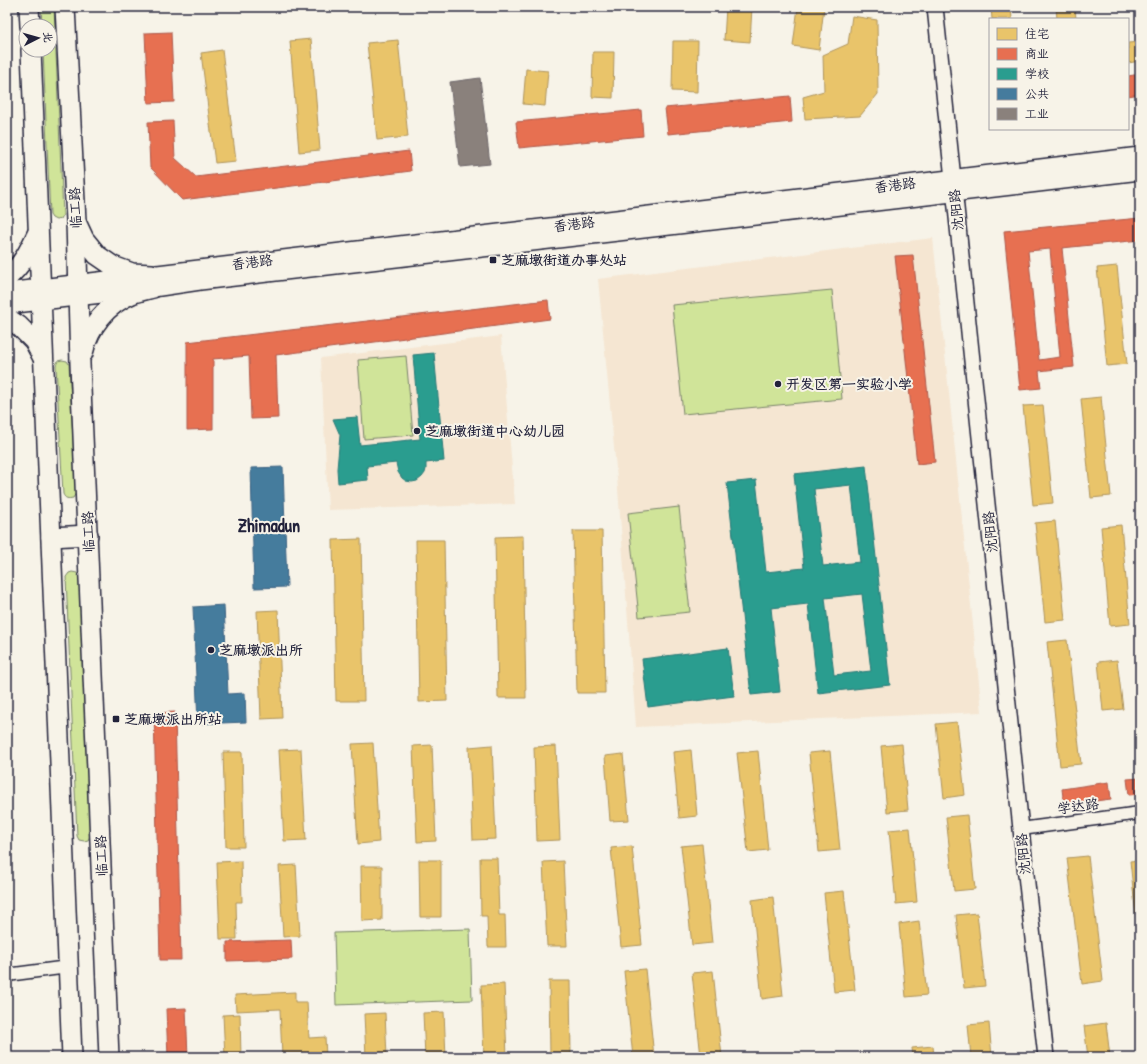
<svg xmlns="http://www.w3.org/2000/svg" width="1147" height="1064" viewBox="0 0 1147 1064" font-family="'Patrick Hand','LXGW WenKai TC',sans-serif">
  <rect width="100%" height="100%" fill="#f7f3e8"/>
  <filter id="ink" filterUnits="userSpaceOnUse"><feTurbulence type="fractalNoise" baseFrequency=".025" numOctaves="2"/><feDisplacementMap in="SourceGraphic" scale="8" xChannelSelector="R" yChannelSelector="G"/><feConvolveMatrix kernelMatrix="1 2 1 2 8 2 1 2 1" color-interpolation-filters="sRGB"/></filter>
  <g filter="url(#ink)">
    <g fill="#f5e6d2">
      <path d="M933,238L982,712L636,727L618,489L598,279Z"/>
      <path d="M501,336L515,504L328,510L321,358Z"/>
    </g>
    <g fill="#d0e499" stroke="#79836a">
      <path d="M41,7H54L63,215L61,219L56,220L52,218L50,215L43,50H50V26H42Z"/>
      <path d="M832,290L842,399L683,414L672,305Z"/>
      <path d="M406,356L413,435L364,439L358,360Z"/>
      <path d="M62,360L67,361L69,364L76,493L73,498C68,499 65,499 63,494L56,365L58,361Z"/>
      <path d="M679,507L690,612L639,617L628,513Z"/>
      <path d="M72,572L77,573L79,576L90,836L88,840L84,841L79,840L77,836L66,577L69,573Z"/>
      <path d="M470,929L472,1000L336,1005L334,933Z"/>
    </g>
    <g fill="#e9c46a" stroke="#ad935c">
      <path d="M726,7H752L750,42L724,40Z"/>
      <path d="M798,7H824L819,50L793,46Z"/>
      <path d="M991,7H1011L1012,19H992Z"/>
      <path d="M1056,7H1075L1076,19H1057Z"/>
      <path d="M852,16L877,20L878,94L860,116L805,119L803,97L824,91L823,55L848,44Z"/>
      <path d="M311,39L320,150L299,152L290,41Z"/>
      <path d="M398,40L408,137L377,140L367,43Z"/>
      <path d="M673,41H698L697,92L672,91Z"/>
      <path d="M1140,42V61L1128,63V43Z"/>
      <path d="M222,50L236,161L215,163L201,53Z"/>
      <path d="M593,52H614L613,98L592,97Z"/>
      <path d="M526,69L548,71L545,106L523,104Z"/>
      <path d="M1117,266L1127,364L1107,366L1097,268Z"/>
      <path d="M1101,397L1111,496L1091,498L1081,399Z"/>
      <path d="M1043,405L1053,503L1033,505L1023,406Z"/>
      <path d="M1055,521L1065,620L1045,622L1035,523Z"/>
      <path d="M1121,525L1130,624L1110,626L1101,527Z"/>
      <path d="M573,531H602L605,693H577Z"/>
      <path d="M523,536L526,698H498L495,537Z"/>
      <path d="M361,539L364,701H336L333,540Z"/>
      <path d="M416,540H444L447,701L419,702Z"/>
      <path d="M278,610L282,718L261,719L257,611Z"/>
      <path d="M1067,640L1081,764L1060,766L1047,642Z"/>
      <path d="M1117,660L1123,709L1103,711L1098,662Z"/>
      <path d="M957,722L965,795L944,798L936,724Z"/>
      <path d="M373,743L379,842L358,844L352,744Z"/>
      <path d="M902,744L908,810L887,812L881,746Z"/>
      <path d="M432,745L436,841L417,842L413,746Z"/>
      <path d="M492,745L496,839L473,840L469,747Z"/>
      <path d="M556,746L560,840L537,841L534,747Z"/>
      <path d="M301,749L306,840L284,841L279,750Z"/>
      <path d="M691,750L697,816L679,818L673,752Z"/>
      <path d="M758,751L768,850L748,852L737,753Z"/>
      <path d="M830,751L840,850L819,852L809,753Z"/>
      <path d="M223,752H242L244,847H226Z"/>
      <path d="M623,754L629,820L610,821L605,756Z"/>
      <path d="M967,815L975,889L954,891L946,817Z"/>
      <path d="M910,828L917,902L896,904L889,830Z"/>
      <path d="M702,844L712,943L692,945L681,846Z"/>
      <path d="M632,846L642,945L621,947L611,848Z"/>
      <path d="M1088,856L1103,981L1082,984L1067,858Z"/>
      <path d="M480,858H497L499,915H505L506,947H488L487,916H481Z"/>
      <path d="M419,860H441V917H420Z"/>
      <path d="M1140,860V953L1130,861Z"/>
      <path d="M241,861L242,902H236L237,939H220L217,862Z"/>
      <path d="M563,861L567,946H547L543,862Z"/>
      <path d="M296,865L300,936L283,937L279,866Z"/>
      <path d="M361,866H382V920L362,921Z"/>
      <path d="M844,891L855,990L834,992L824,893Z"/>
      <path d="M773,897L783,996L762,999L752,900Z"/>
      <path d="M977,913L985,986L964,988L956,915Z"/>
      <path d="M919,921L927,995L906,997L899,924Z"/>
      <path d="M645,969L654,1057H633L624,971Z"/>
      <path d="M713,971L722,1057H701L692,973Z"/>
      <path d="M549,981H570L571,1056H550Z"/>
      <path d="M504,984L507,1057H484L481,985Z"/>
      <path d="M295,992V1002H307L309,1038L325,1037L326,1057H282L280,1009L236,1011L235,995Z"/>
      <path d="M444,1012L446,1057H425L423,1013Z"/>
      <path d="M385,1013L387,1057H366L364,1014Z"/>
      <path d="M240,1014L241,1057H225L223,1015Z"/>
      <path d="M989,1023L992,1057H971L968,1025Z"/>
      <path d="M1106,1023L1110,1057H1088L1084,1026Z"/>
      <path d="M933,1046L934,1057H913L912,1048Z"/>
    </g>
    <g fill="#e76f51" stroke="#ac584a" fill-rule="evenodd">
      <path d="M171,32L174,102L148,103L145,33Z"/>
      <path d="M1140,74V94L1128,96V76Z"/>
      <path d="M790,96L792,122L668,134L665,108Z"/>
      <path d="M641,110L643,136L519,148L516,122Z"/>
      <path d="M173,121L175,158L196,177L409,151L411,171L182,200L150,167L148,122Z"/>
      <path d="M1140,218V240L1062,248L1074,367L1039,371L1041,388L1020,390L1004,231ZM1050,249L1060,357L1039,360L1028,251Z"/>
      <path d="M913,255L935,462L917,464L895,256Z"/>
      <path d="M548,300L550,319L276,355L278,418L251,419L249,356L213,359V429L187,430V342Z"/>
      <path d="M175,712L181,960H160L154,713Z"/>
      <path d="M1140,778V794L1129,795L1127,779Z"/>
      <path d="M1109,782L1111,799L1064,805L1062,789Z"/>
      <path d="M291,940L292,959L227,961V942Z"/>
      <path d="M186,1008L188,1057H168L166,1009Z"/>
    </g>
    <g fill="#2a9d8f" stroke="#287876" fill-rule="evenodd">
      <path d="M434,353L444,461L426,463V469L425,473L422,477L417,481L412,482L406,481L402,478L398,472L396,463L367,466L368,480L338,483L337,469L340,435L333,419L357,417L360,445L420,439L413,355Z"/>
      <path d="M866,466L890,685L818,693L808,604L771,608L780,692L751,695L727,483L756,480L766,572L804,568L794,474ZM851,485L860,562L823,566L814,489ZM862,594L871,671L834,675L825,598Z"/>
      <path d="M728,648L734,696L648,707L642,659Z"/>
    </g>
    <g fill="#457b9d" stroke="#3a6080">
      <path d="M283,467L287,587L254,588L251,468Z"/>
      <path d="M224,605L228,694L245,693L246,722L198,724L193,607Z"/>
    </g>
    <path fill="#8a817c" stroke="#6b6468" d="M480,78L490,164L460,167L450,82Z"/>
    <g fill="none" stroke-linecap="round" stroke-linejoin="round">
      <g stroke="#22223b" stroke-width="15">
        <g id="minor">
          <path d="M1021,829L1140,813"/>
          <path d="M7,975L68,967"/>
        </g>
      </g>
      <g stroke="#22223b" stroke-width="18">
        <path id="tertiary" d="M935,7L1021,829L1046,1057"/>
      </g>
      <g stroke="#22223b" stroke-width="20">
        <g id="secondary">
          <path d="M7,292L1140,156"/>
          <path d="M7,305L153,288L200,281L1140,171"/>
        </g>
      </g>
      <g stroke="#22223b" stroke-width="22">
        <g id="primary">
          <path d="M29,7L30,26"/>
          <path d="M65,7L76,221L80,364L109,1057"/>
          <path d="M31,50L72,1057"/>
          <path d="M77,224L84,239L97,255L113,266L132,273L152,274"/>
          <path d="M7,278C22,265 29,251 37,234"/>
          <path d="M7,318L19,326L34,341L43,358"/>
          <path d="M83,353C89,327 107,304 132,294C139,291 146,290 153,288"/>
          <path d="M51,537L88,535"/>
        </g>
      </g>
      <use href="#minor" stroke="#f7f3e8" stroke-width="12"/>
      <use href="#tertiary" stroke="#f7f3e8" stroke-width="15"/>
      <use href="#secondary" stroke="#f7f3e8" stroke-width="17"/>
      <use href="#primary" stroke="#f7f3e8" stroke-width="19"/>
    </g>
  </g>
  <g fill="#22223b" stroke="#f7f3e8" stroke-width="1.5">
    <rect x="489" y="256" width="8" height="8" rx="2"/>
    <circle cx="778" cy="384" r="4"/>
    <circle cx="417" cy="431" r="4"/>
    <circle cx="211" cy="650" r="4"/>
    <rect x="112" y="715" width="8" height="8" rx="2"/>
  </g>
  <g text-anchor="middle" stroke-width="4" stroke-linejoin="round" paint-order="stroke">
    <g font-size="14" fill="#22223b" stroke="#f7f3e8">
      <text transform="translate(895 185) rotate(-7)" y="5">香港路</text>
      <text transform="translate(75 208) rotate(-93)" y="5">临工路</text>
      <text transform="translate(956 210) rotate(-96)" y="5">沈阳路</text>
      <text transform="translate(574 224) rotate(-7)" y="5">香港路</text>
      <text transform="translate(252 262) rotate(-7)" y="5">香港路</text>
      <text transform="translate(88 532) rotate(-92)" y="5">临工路</text>
      <text transform="translate(990 532) rotate(-96)" y="5">沈阳路</text>
      <text transform="translate(1078 806) rotate(-8)" y="5">学达路</text>
      <text transform="translate(1023 854) rotate(-96)" y="5">沈阳路</text>
      <text transform="translate(101 856) rotate(-92)" y="5">临工路</text>
    </g>
    <g font-size="14" font-weight="bold" fill="#22223b" stroke="#f7f3e8" text-anchor="start">
      <text x="501" y="265">芝麻墩街道办事处站</text>
      <text x="786" y="389">开发区第一实验小学</text>
      <text x="425" y="436">芝麻墩街道中心幼儿园</text>
      <text x="219" y="655">芝麻墩派出所</text>
      <text x="124" y="724">芝麻墩派出所站</text>
    </g>
    <g font-size="18" font-weight="bold" fill="#22223b" stroke="#f7f3e8">
      <text x="269" y="532">Zhimadun</text>
    </g>
  </g>
  <rect width="1147" height="1064" fill="none" stroke="#f7f3e8" stroke-width="24"/>
  <rect x="12" y="12" width="1123" height="1040" fill="none" stroke="#22223b" stroke-width="1.5" filter="url(#ink)"/>
  <rect x="989" y="18" width="140" height="112" fill="#f7f3e8" stroke="#a29fa3"/>
  <rect x="997" y="28" width="20" height="12" fill="#e9c46a" stroke="#a29fa3"/>
  <text x="1025" y="38" font-size="12" fill="#22223b">住宅</text>
  <rect x="997" y="48" width="20" height="12" fill="#e76f51" stroke="#a29fa3"/>
  <text x="1025" y="58" font-size="12" fill="#22223b">商业</text>
  <rect x="997" y="68" width="20" height="12" fill="#2a9d8f" stroke="#a29fa3"/>
  <text x="1025" y="78" font-size="12" fill="#22223b">学校</text>
  <rect x="997" y="88" width="20" height="12" fill="#457b9d" stroke="#a29fa3"/>
  <text x="1025" y="98" font-size="12" fill="#22223b">公共</text>
  <rect x="997" y="108" width="20" height="12" fill="#8a817c" stroke="#a29fa3"/>
  <text x="1025" y="118" font-size="12" fill="#22223b">工业</text>
  <g transform="translate(38 38) rotate(84)"><circle r="19" fill="#f7f3e8" stroke="#a29fa3"/>
  <path d="M0-3L7 15L0 10L-7 15Z" fill="#22223b"/>
  <text y="-6" font-size="11" font-weight="bold" text-anchor="middle" fill="#22223b">北</text>
  </g>
</svg>
